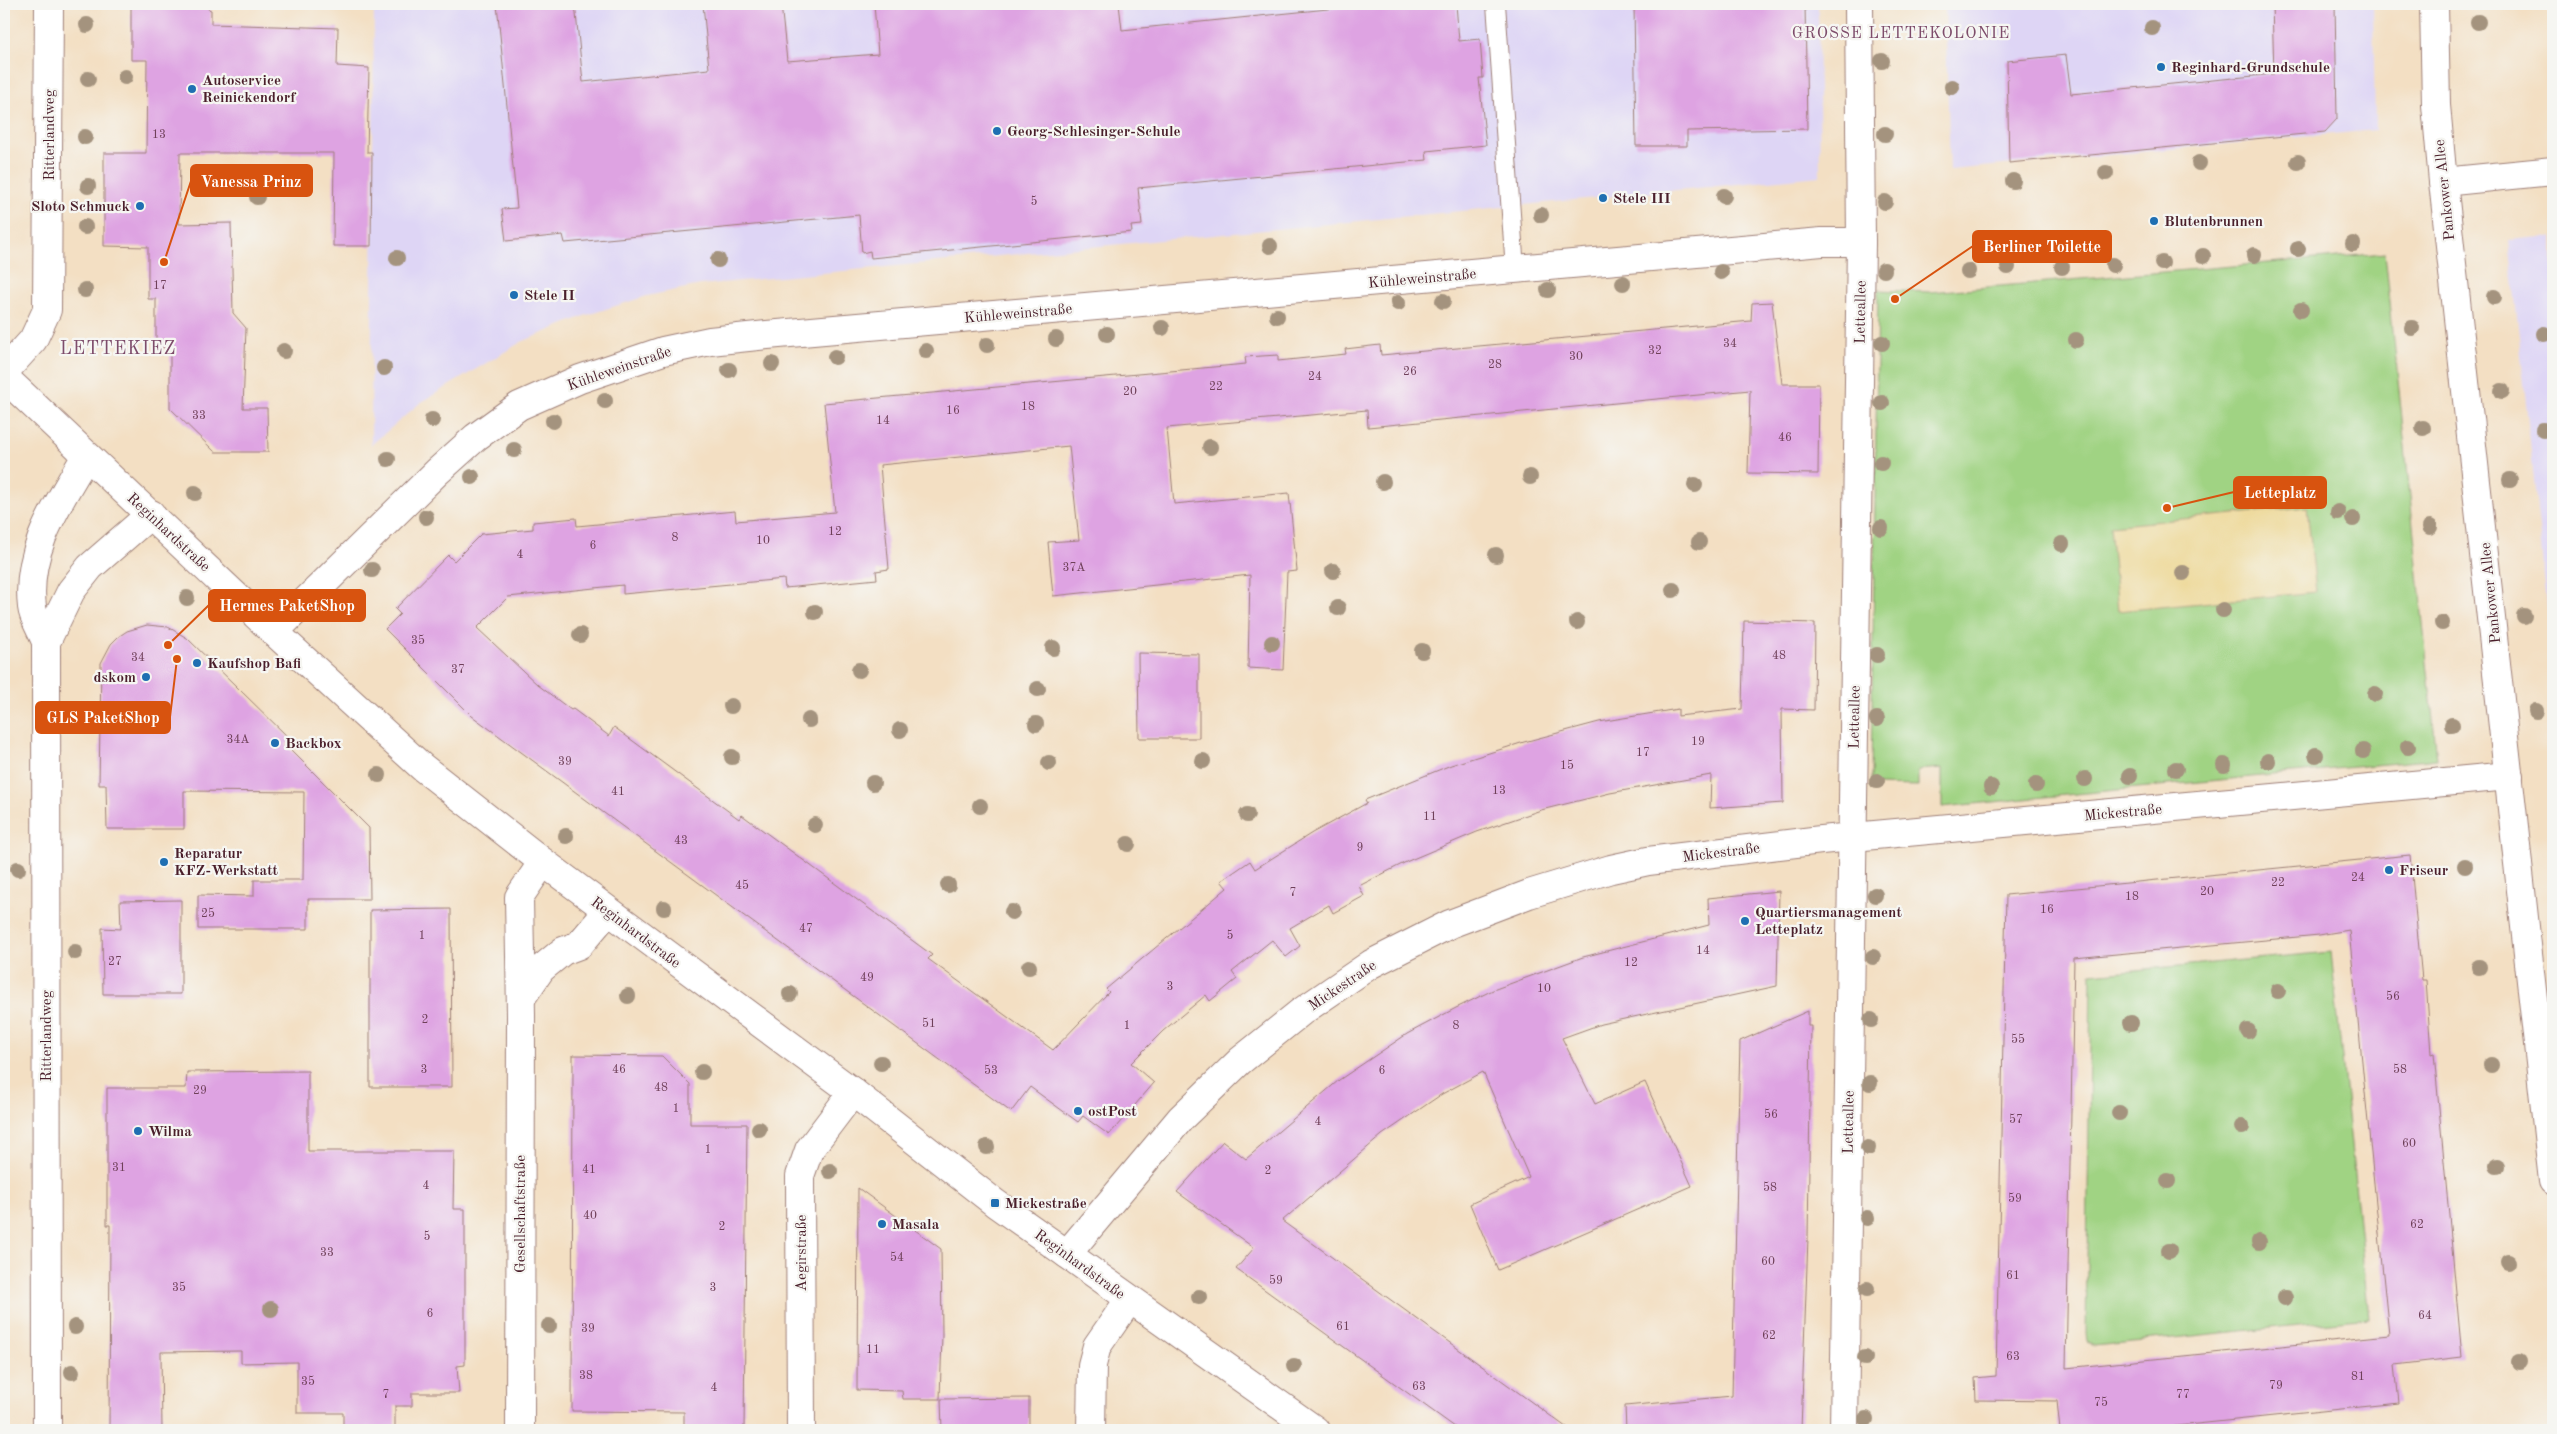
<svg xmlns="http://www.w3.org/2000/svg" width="2557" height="1434" viewBox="0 0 2557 1434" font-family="'Old Standard TT',serif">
  <rect width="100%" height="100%" fill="#f6f6f2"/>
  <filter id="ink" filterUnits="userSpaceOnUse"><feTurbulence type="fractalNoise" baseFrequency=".02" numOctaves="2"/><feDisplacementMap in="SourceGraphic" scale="10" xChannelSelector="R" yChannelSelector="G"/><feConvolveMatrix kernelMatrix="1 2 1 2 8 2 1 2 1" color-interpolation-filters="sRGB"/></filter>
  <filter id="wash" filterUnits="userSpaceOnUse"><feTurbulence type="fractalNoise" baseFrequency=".0096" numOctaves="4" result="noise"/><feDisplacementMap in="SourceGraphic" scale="20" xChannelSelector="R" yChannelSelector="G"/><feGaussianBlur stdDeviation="1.12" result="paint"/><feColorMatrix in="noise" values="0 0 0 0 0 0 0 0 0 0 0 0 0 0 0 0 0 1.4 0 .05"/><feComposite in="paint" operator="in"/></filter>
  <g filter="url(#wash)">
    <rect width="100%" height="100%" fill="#f3dfc3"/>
    <g fill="#ded5f5">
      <path d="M374,4H1818L1820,176L700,285L647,296L584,316L521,342L420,403L371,445Z"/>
      <path d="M1945,4H2373L2375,130L1950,170Z"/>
      <path d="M2553,236V662L2509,240Z"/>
    </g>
    <g fill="#a0d383" stroke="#757957">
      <path d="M2385,253L2437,759L1942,807V768L1918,770V786L1872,785L1871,778L1878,290L1930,292Z"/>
      <path d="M2331,952L2369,1318L2094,1346L2087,1342L2086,1334L2091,974Z"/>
    </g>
    <path fill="#eeda9e" stroke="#9c7c64" d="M2307,507L2316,592L2118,611L2110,526Z"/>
    <g id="blocks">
      <g fill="#dea3e2" fill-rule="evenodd">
        <path d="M131,4H208V9L211,10V24L338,28L337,66L369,68L367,152H372L371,246H333L334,153H180L179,224L231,223L233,313L246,328L243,408H267L268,452H215L170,408V347L156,348V299H148V247L104,246V153H146L147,60H131Z"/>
        <path d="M497,4H575L583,82L709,69L703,4H781L787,61L878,54L874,4H1119L1122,30L1377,4H1456L1459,41L1480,39L1483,78H1479L1486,145L1426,151L1427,160L1138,188L1142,225L1131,226L1132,232L871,258L870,251L862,253L859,215L565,243L563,235L506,241L502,209L517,208Z"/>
        <path d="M1634,4H1805L1807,129L1687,131V146H1636Z"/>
        <path d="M2272,4H2335L2337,119L2325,132L2009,163L2007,61L2066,55L2071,94L2274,74Z"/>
        <path d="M1772,302L1782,384H1819L1818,474L1748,473L1750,390L1368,427L1367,410L1167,428L1174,504L1289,493L1297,571L1287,572L1283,670L1248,668L1250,575L1053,596L1048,542L1079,540L1069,446L880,465L889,569L876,571L877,579L785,588L784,579L623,594V585L508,597L477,628L538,685L571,710L573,709L609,736L614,727L739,819L742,815L932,955L928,959L1053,1050L1109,992L1106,989L1227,888L1221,881L1250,861L1255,869L1312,833L1367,803L1365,800L1451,765L1524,742L1599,722L1678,709V716L1742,709L1744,621L1815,623L1814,710L1782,709L1783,803L1710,808L1711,775L1610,793L1541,810L1477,832L1408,861L1359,886L1364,896L1333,913L1329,905L1290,928L1300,946L1286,957L1272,940L1232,972L1237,979L1210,1001L1206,995L1163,1031L1131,1063L1154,1083L1109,1135L1083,1116L1078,1122L1030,1087L1011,1112L472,716L385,629L400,614L395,609L448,555L454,561L481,534L533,529V522L576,518L577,526L735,511L736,521L835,512L824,403L1246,364L1245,357L1278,355V361L1346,354L1345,349L1380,345L1381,355L1751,321L1752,303Z"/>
        <path d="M147,625L168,627L187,638L291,740L286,745L369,828L370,899H308V929H198V895L254,896V880H303L304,792L184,791V829H107L106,785H99L101,663L111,644L118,637L127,631Z"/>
        <path d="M1138,653L1199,654V738H1139Z"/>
        <path d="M2410,855L2422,980H2426L2431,1054L2434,1053L2462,1357L2395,1365L2399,1403L2139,1430H2060L2057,1401L1976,1400L1975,1378L1996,1376L2006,895ZM2349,930L2389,1335L2066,1368L2074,958L2319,935Z"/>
        <path d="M1779,891L1777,986L1601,1024L1562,1038L1595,1104L1645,1082L1692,1186L1498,1270L1470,1204L1529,1177L1483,1072L1442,1094L1382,1135L1282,1221L1570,1430H1459L1236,1269L1254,1248L1177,1192L1223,1141L1246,1159L1339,1080L1407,1034L1456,1008L1493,990L1583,957L1709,925L1708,898Z"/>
        <path d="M181,900V994H103L102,928L121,929L120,901Z"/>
        <path d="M451,909L452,1087H370V910Z"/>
        <path d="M1808,1011V1026H1811L1808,1238L1801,1430H1626L1625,1406L1732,1396L1740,1041Z"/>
        <path d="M573,1055L662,1056L690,1084V1124H747L744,1430H684V1412L572,1411Z"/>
        <path d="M308,1071V1151H454L453,1209H465V1365L457,1366L459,1393H412V1406H395V1430H343V1413H297V1362L241,1363V1351L161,1352L162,1430H109L110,1225H107V1088H186L187,1072Z"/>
        <path d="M858,1188L941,1249L942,1335L940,1399H903L902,1391L857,1390Z"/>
        <path d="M1029,1398V1430H942L941,1399Z"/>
      </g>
    </g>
  </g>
  <g filter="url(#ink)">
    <use href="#blocks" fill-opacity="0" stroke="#9e7f77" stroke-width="1"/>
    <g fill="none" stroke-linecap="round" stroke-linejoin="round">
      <g stroke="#9e7f77" stroke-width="20">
        <path id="lane" d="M1496,4L1515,270"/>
      </g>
      <g stroke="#9e7f77" stroke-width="30">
        <g id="street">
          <path d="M2443,182L2553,171"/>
          <path d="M4,372L33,340L47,310L49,4"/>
          <path d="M274,632L437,472L476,437L519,406L580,379L663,351L710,341L767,335L1822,242H1861"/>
          <path d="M46,642L71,591L90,567L151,514"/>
          <path d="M521,998L541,969L563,951L579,945L608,911"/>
          <path d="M1067,1254L1181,1118L1240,1061L1301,1012L1371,964L1450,924L1529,894L1611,869L1648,861L1821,840L2509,776"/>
          <path d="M47,1430L46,642C42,631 33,618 32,607C25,549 59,503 86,456"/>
          <path d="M520,1430L521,1015L519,897L543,862"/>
          <path d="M801,1430L800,1176L809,1150L853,1092"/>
          <path d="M1091,1430L1092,1365L1097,1346L1129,1300"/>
          <path d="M1844,1430L1861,242L1859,4"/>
        </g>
      </g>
      <g stroke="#9e7f77" stroke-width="30">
        <g id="secondary">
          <path d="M2434,4L2436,105L2443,182L2553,1181"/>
          <path d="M4,377L274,632L422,767L543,862L853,1092L995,1203L1315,1430"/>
        </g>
      </g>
      <use href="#lane" stroke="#fff" stroke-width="18"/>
      <use href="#street" stroke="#fff" stroke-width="28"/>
      <use href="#secondary" stroke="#fff" stroke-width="28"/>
    </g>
    <g fill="#a4937e">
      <circle cx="2478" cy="22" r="8"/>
      <circle cx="87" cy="25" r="8"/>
      <circle cx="2152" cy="28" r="8"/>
      <circle cx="1882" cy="61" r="8"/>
      <circle cx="125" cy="77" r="8"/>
      <circle cx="88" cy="79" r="8"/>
      <circle cx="1952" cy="87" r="8"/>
      <circle cx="1885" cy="134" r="8"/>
      <circle cx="85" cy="137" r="8"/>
      <circle cx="2298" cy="162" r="8"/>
      <circle cx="2199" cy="163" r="8"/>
      <circle cx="2106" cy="173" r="8"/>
      <circle cx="2013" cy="181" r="8"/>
      <circle cx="88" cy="186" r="8"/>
      <circle cx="1724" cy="196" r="8"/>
      <circle cx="257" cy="197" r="8"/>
      <circle cx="1885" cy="202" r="8"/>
      <circle cx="1541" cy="215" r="8"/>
      <circle cx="85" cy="227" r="8"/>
      <circle cx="2353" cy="244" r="8"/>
      <circle cx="1270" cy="246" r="8"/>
      <circle cx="2298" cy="249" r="8"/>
      <circle cx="2254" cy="255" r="8"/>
      <circle cx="2203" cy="256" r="8"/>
      <circle cx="397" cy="258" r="8"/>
      <circle cx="718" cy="260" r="8"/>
      <circle cx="2162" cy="263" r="8"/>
      <circle cx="2113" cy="265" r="8"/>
      <circle cx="2008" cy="267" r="8"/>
      <circle cx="2062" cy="267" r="8"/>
      <circle cx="1884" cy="270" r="8"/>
      <circle cx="1968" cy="271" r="8"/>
      <circle cx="1721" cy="272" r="8"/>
      <circle cx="1623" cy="283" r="8"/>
      <circle cx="85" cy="290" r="8"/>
      <circle cx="1548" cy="290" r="8"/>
      <circle cx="2494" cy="297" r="8"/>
      <circle cx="1443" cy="301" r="8"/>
      <circle cx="1398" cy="303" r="8"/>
      <circle cx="2301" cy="310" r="8"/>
      <circle cx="1277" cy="316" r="8"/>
      <circle cx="1162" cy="328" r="8"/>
      <circle cx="2412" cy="328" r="8"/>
      <circle cx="1107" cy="334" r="8"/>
      <circle cx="2544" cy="334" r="8"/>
      <circle cx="1056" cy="339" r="8"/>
      <circle cx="2076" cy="340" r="8"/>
      <circle cx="1882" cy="343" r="8"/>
      <circle cx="987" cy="345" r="8"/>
      <circle cx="284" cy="351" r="8"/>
      <circle cx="926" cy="351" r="8"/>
      <circle cx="835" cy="357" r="8"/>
      <circle cx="772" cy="364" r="8"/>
      <circle cx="384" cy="368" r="8"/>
      <circle cx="729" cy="370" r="8"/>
      <circle cx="2502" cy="391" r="8"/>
      <circle cx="605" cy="401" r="8"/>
      <circle cx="1882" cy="403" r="8"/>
      <circle cx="432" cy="420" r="8"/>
      <circle cx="553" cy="421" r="8"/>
      <circle cx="2423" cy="428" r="8"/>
      <circle cx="2543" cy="430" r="8"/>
      <circle cx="1210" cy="447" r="8"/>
      <circle cx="514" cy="450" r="8"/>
      <circle cx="388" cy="459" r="8"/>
      <circle cx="1881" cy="463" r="8"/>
      <circle cx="472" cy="477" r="8"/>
      <circle cx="1530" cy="477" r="8"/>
      <circle cx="2510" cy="480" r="8"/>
      <circle cx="1383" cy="482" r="8"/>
      <circle cx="1695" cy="485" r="8"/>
      <circle cx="195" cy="493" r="8"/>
      <circle cx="2338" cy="512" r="8"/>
      <circle cx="426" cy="517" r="8"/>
      <circle cx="2353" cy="519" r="8"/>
      <circle cx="2430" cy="527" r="8"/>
      <circle cx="1881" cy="528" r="8"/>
      <circle cx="1699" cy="542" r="8"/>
      <circle cx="2062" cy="544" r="8"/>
      <circle cx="1496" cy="555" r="8"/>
      <circle cx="372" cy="570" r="8"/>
      <circle cx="1333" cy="571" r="8"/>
      <circle cx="2183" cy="573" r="8"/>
      <circle cx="1673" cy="590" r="8"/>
      <circle cx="187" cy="598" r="8"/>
      <circle cx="1338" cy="608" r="8"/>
      <circle cx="2223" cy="610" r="8"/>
      <circle cx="815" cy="612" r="8"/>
      <circle cx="2524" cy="616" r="8"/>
      <circle cx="1577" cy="622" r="8"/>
      <circle cx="2442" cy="623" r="8"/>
      <circle cx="580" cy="635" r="8"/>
      <circle cx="1272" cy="643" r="8"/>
      <circle cx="1053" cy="648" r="8"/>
      <circle cx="1422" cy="651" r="8"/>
      <circle cx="1877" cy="655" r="8"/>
      <circle cx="859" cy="670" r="8"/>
      <circle cx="1038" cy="689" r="8"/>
      <circle cx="2375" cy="694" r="8"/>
      <circle cx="731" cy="706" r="8"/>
      <circle cx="2536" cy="711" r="8"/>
      <circle cx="1877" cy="719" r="8"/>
      <circle cx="809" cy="720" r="8"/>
      <circle cx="1036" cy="724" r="8"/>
      <circle cx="2452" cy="725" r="8"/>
      <circle cx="900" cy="730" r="8"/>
      <circle cx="2408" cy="747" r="8"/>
      <circle cx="2363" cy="751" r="8"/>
      <circle cx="2316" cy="755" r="8"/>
      <circle cx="732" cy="757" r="8"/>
      <circle cx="1203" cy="761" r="8"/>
      <circle cx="2268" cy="761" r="8"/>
      <circle cx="1049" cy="763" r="8"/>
      <circle cx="2224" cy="765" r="8"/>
      <circle cx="2176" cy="769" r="8"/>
      <circle cx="379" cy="775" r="8"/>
      <circle cx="2130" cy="776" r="8"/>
      <circle cx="2085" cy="779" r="8"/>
      <circle cx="1877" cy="781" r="8"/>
      <circle cx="873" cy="783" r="8"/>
      <circle cx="2036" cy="785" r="8"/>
      <circle cx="1991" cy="787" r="8"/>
      <circle cx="980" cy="806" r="8"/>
      <circle cx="1247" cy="815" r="8"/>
      <circle cx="815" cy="825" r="8"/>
      <circle cx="566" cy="836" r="8"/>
      <circle cx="1128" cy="844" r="8"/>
      <circle cx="2465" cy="866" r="8"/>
      <circle cx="18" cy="869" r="8"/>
      <circle cx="948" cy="885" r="8"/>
      <circle cx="1875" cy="895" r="8"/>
      <circle cx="664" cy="908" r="8"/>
      <circle cx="1012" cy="912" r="8"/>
      <circle cx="75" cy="952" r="8"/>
      <circle cx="1873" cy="957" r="8"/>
      <circle cx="1029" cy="967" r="8"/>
      <circle cx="2479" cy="967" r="8"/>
      <circle cx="2278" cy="991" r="8"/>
      <circle cx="790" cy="994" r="8"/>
      <circle cx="628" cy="996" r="8"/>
      <circle cx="1871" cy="1020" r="8"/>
      <circle cx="2131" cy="1023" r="8"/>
      <circle cx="2248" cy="1031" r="8"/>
      <circle cx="881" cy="1063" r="8"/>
      <circle cx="2491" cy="1065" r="8"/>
      <circle cx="702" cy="1072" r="8"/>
      <circle cx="1870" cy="1083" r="8"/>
      <circle cx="2119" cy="1113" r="8"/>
      <circle cx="2242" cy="1127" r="8"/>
      <circle cx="759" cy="1129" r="8"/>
      <circle cx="987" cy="1147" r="8"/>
      <circle cx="1868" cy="1148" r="8"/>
      <circle cx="2497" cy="1166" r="8"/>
      <circle cx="830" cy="1171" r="8"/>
      <circle cx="2168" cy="1181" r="8"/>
      <circle cx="1867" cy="1218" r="8"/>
      <circle cx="2259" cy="1242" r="8"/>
      <circle cx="2169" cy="1251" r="8"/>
      <circle cx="2508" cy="1262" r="8"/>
      <circle cx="1867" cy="1289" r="8"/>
      <circle cx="1199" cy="1297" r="8"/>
      <circle cx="2285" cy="1298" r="8"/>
      <circle cx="271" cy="1309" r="8"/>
      <circle cx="549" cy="1326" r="8"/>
      <circle cx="75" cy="1327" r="8"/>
      <circle cx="1865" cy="1358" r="8"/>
      <circle cx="2519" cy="1362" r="8"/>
      <circle cx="1294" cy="1366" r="8"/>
      <circle cx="72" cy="1372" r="8"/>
      <circle cx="1866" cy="1419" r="8"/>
    </g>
  </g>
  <g fill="#1f6fb2" stroke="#f6f6f2" stroke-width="2">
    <circle cx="2161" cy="67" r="5"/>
    <circle cx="192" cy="89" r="5"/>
    <circle cx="997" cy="131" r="5"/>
    <circle cx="1603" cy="198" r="5"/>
    <circle cx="140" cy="206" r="5"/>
    <circle cx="2154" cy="221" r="5"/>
    <circle cx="514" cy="295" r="5"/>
    <circle cx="197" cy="663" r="5"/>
    <circle cx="146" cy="677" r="5"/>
    <circle cx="275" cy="743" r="5"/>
    <circle cx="164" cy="862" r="5"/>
    <circle cx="2389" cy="870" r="5"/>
    <circle cx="1745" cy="921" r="5"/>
    <circle cx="1078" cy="1111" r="5"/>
    <circle cx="138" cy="1131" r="5"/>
    <rect x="990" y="1198" width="10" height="10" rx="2.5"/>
    <circle cx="882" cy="1224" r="5"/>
  </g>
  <g text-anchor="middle" stroke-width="4.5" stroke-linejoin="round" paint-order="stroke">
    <g font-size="12" fill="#6f4059">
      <text x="159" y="138">13</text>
      <text x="1034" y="205">5</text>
      <text x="160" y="289">17</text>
      <text x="1730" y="347">34</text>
      <text x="1655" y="354">32</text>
      <text x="1576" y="360">30</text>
      <text x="1495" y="368">28</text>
      <text x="1410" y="375">26</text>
      <text x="1315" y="380">24</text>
      <text x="1216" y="390">22</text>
      <text x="1130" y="395">20</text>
      <text x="1028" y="410">18</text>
      <text x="953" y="414">16</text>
      <text x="199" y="419">33</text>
      <text x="883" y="424">14</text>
      <text x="1785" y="441">46</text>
      <text x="835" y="535">12</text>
      <text x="675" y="541">8</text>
      <text x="763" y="544">10</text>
      <text x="593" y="549">6</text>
      <text x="520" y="558">4</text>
      <text x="1074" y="571">37A</text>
      <text x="418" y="644">35</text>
      <text x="1779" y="659">48</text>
      <text x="138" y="661">34</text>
      <text x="458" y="673">37</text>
      <text x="238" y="743">34A</text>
      <text x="1698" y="745">19</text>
      <text x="1643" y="756">17</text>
      <text x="565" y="765">39</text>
      <text x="1567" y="769">15</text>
      <text x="1499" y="794">13</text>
      <text x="618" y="795">41</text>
      <text x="1430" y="820">11</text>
      <text x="681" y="844">43</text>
      <text x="1360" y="851">9</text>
      <text x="2358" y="881">24</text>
      <text x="2278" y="886">22</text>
      <text x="742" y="889">45</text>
      <text x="2207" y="895">20</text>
      <text x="1293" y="896">7</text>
      <text x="2132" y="900">18</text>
      <text x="2047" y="913">16</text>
      <text x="208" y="917">25</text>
      <text x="806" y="932">47</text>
      <text x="422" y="939">1</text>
      <text x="1230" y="939">5</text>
      <text x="1703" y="954">14</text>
      <text x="115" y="965">27</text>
      <text x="1631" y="966">12</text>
      <text x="867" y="981">49</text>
      <text x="1170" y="990">3</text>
      <text x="1544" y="992">10</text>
      <text x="2393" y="1000">56</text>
      <text x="425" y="1023">2</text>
      <text x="929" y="1027">51</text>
      <text x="1127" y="1029">1</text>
      <text x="1456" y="1029">8</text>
      <text x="2018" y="1043">55</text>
      <text x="424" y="1073">3</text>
      <text x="619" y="1073">46</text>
      <text x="2400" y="1073">58</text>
      <text x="991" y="1074">53</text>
      <text x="1382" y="1074">6</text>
      <text x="661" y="1091">48</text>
      <text x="200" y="1094">29</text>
      <text x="676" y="1112">1</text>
      <text x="1771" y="1118">56</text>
      <text x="2016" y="1123">57</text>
      <text x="1318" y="1125">4</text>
      <text x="2409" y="1147">60</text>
      <text x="708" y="1153">1</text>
      <text x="119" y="1171">31</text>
      <text x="589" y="1173">41</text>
      <text x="1268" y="1174">2</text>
      <text x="426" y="1189">4</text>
      <text x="1770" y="1191">58</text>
      <text x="2015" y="1202">59</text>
      <text x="590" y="1219">40</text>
      <text x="2417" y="1228">62</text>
      <text x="722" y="1230">2</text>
      <text x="427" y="1240">5</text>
      <text x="327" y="1256">33</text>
      <text x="897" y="1261">54</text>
      <text x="1768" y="1265">60</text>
      <text x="2013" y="1279">61</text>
      <text x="1276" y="1284">59</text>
      <text x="179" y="1291">35</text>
      <text x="713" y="1291">3</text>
      <text x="430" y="1317">6</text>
      <text x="2425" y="1319">64</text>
      <text x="1343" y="1330">61</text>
      <text x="588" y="1332">39</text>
      <text x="1769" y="1339">62</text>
      <text x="873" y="1353">11</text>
      <text x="2013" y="1360">63</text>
      <text x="586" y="1379">38</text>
      <text x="2358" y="1380">81</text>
      <text x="308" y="1385">35</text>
      <text x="2276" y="1389">79</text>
      <text x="1419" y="1390">63</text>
      <text x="714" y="1391">4</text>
      <text x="386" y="1398">7</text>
      <text x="2183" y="1398">77</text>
      <text x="2101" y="1406">75</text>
    </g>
    <g font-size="15" font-weight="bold" fill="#4a1f2b" stroke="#f6f6f2" text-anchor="start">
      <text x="2171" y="72">Reginhard-Grundschule</text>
      <text x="202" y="85">Autoservice<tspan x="202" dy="17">Reinickendorf</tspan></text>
      <text x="1007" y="136">Georg-Schlesinger-Schule</text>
      <text x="1613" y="203">Stele III</text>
      <text x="130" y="211" text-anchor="end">Sloto Schmuck</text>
      <text x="2164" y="226">Blutenbrunnen</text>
      <text x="524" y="300">Stele II</text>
      <text x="207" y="668">Kaufshop Bafi</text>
      <text x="136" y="682" text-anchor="end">dskom</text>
      <text x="285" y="748">Backbox</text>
      <text x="174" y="858">Reparatur<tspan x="174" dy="17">KFZ-Werkstatt</tspan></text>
      <text x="2399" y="875">Friseur</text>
      <text x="1755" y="917">Quartiersmanagement<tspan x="1755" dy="17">Letteplatz</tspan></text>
      <text x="1088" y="1116">ostPost</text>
      <text x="148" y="1136">Wilma</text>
      <text x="1005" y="1208">Mickestraße</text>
      <text x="892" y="1229">Masala</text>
    </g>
    <g font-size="15" fill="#4a1f2b" stroke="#f6f6f2">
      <text transform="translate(49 135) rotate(-90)" y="5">Ritterlandweg</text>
      <text transform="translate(2444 190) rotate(-96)" y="5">Pankower Allee</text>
      <text transform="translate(1422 278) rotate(-5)" y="5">Kühleweinstraße</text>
      <text transform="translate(1860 312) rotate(-89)" y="5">Letteallee</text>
      <text transform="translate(1018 313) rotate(-5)" y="5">Kühleweinstraße</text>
      <text transform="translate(619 368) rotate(-19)" y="5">Kühleweinstraße</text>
      <text transform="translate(169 532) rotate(43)" y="5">Reginhardstraße</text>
      <text transform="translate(2490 593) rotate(-96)" y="5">Pankower Allee</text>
      <text transform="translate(1854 717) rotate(-89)" y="5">Letteallee</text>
      <text transform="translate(2123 812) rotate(-5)" y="5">Mickestraße</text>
      <text transform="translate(1721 852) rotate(-7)" y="5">Mickestraße</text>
      <text transform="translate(636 932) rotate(37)" y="5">Reginhardstraße</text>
      <text transform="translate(1342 985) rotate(-34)" y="5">Mickestraße</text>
      <text transform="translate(46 1036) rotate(-90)" y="5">Ritterlandweg</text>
      <text transform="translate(1848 1122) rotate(-89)" y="5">Letteallee</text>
      <text transform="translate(520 1214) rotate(-90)" y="5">Gesellschaftstraße</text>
      <text transform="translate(801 1253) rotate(-90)" y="5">Aegirstraße</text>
      <text transform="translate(1080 1264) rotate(36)" y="5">Reginhardstraße</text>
    </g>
    <g font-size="16" letter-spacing="1" fill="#7e4d6b" stroke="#f6f6f2">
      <text x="1901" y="38">GROSSE LETTEKOLONIE</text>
    </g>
    <g font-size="18" letter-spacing="1" fill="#7e4d6b" stroke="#f6f6f2">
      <text x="118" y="354">LETTEKIEZ</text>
    </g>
  </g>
  <path fill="none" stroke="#d8530f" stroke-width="2" d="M164 262L191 181M1895 299L1973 246M2167 508L2234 492M168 645L209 605M177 659L170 717"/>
  <g fill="#d8530f" stroke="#f6f6f2" stroke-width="2">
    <circle cx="164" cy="262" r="5"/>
    <circle cx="1895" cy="299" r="5"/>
    <circle cx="2167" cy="508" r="5"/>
    <circle cx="168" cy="645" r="5"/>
    <circle cx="177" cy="659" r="5"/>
  </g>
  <g fill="#d8530f" stroke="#d8530f" stroke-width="2">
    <rect x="191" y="165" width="121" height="31" rx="5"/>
    <rect x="1973" y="231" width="138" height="31" rx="5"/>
    <rect x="2234" y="477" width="92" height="31" rx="5"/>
    <rect x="209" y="590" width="156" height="31" rx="5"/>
    <rect x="36" y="702" width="134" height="31" rx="5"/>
  </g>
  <g font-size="16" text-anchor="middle" font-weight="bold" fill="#fff">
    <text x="251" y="187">Vanessa Prinz</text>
    <text x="2042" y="252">Berliner Toilette</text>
    <text x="2280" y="498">Letteplatz</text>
    <text x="287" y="611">Hermes PaketShop</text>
    <text x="103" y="723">GLS PaketShop</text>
  </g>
  <rect width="2557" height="1434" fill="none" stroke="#f6f6f2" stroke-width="20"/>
</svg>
